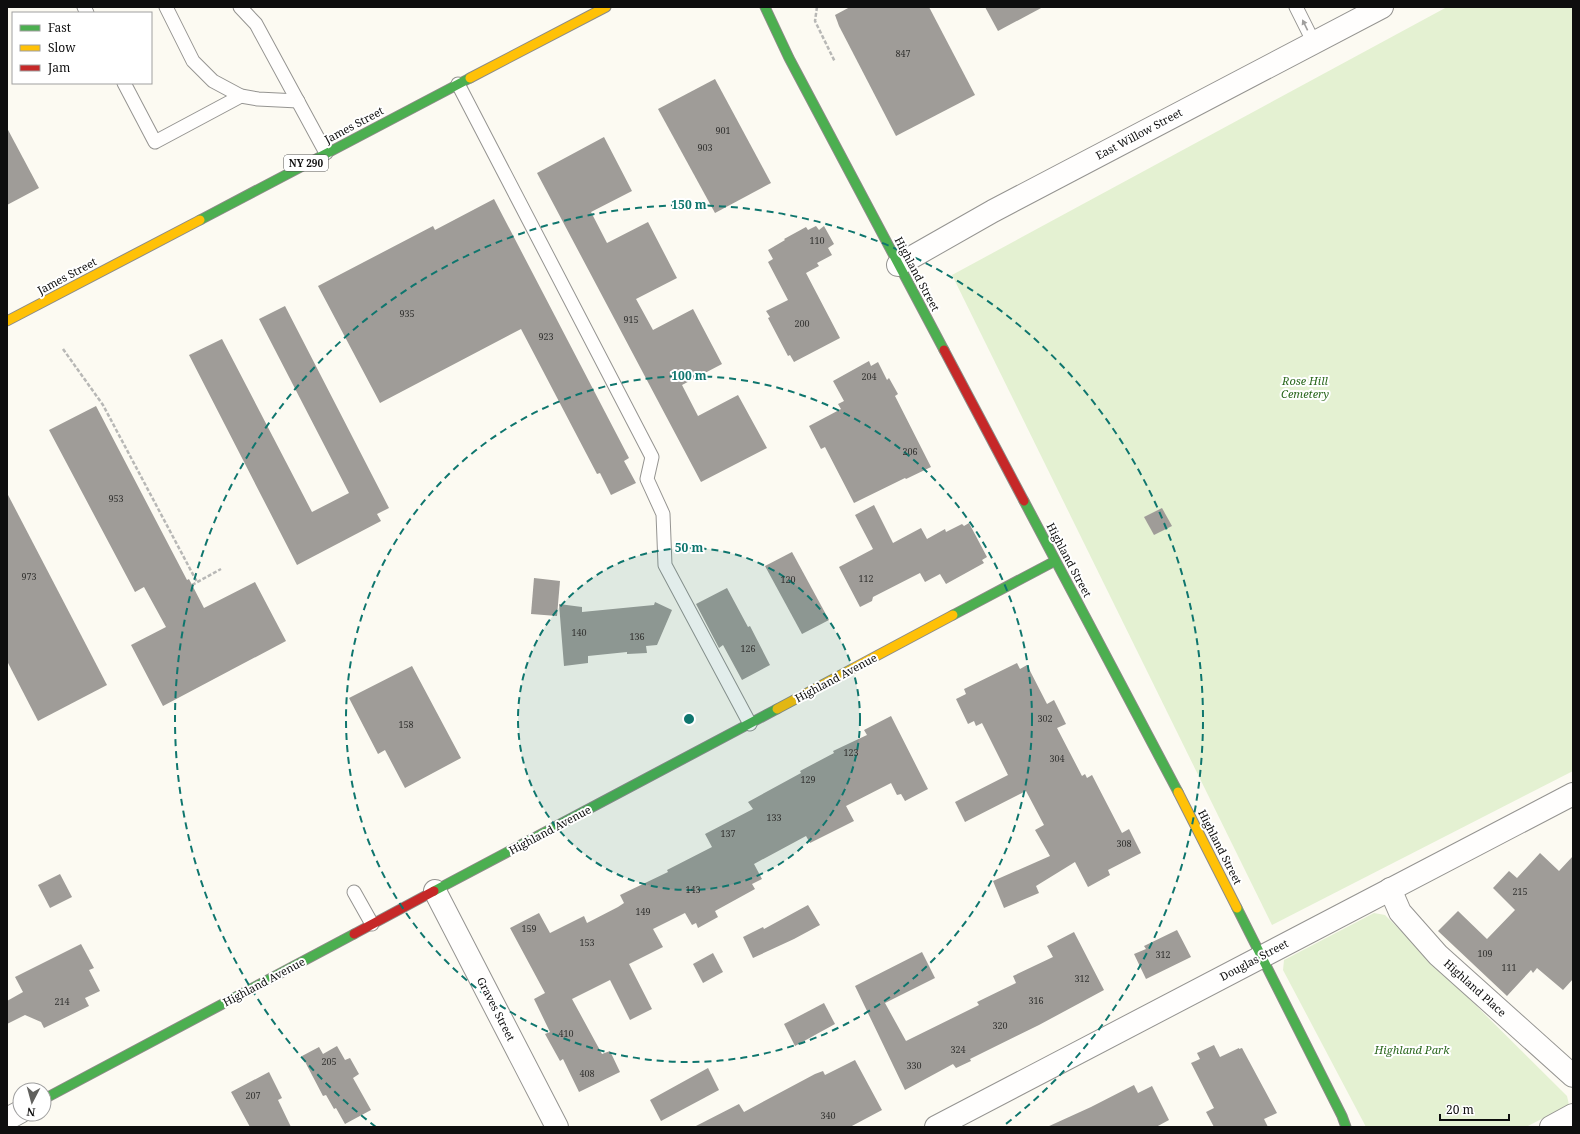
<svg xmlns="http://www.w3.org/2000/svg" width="1580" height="1134" viewBox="0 0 1580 1134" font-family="'Noto Serif',serif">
  <rect width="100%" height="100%" fill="#fcfaf2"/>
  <g fill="#e4f1d2">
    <path d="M1447,7H1573V771L1272,925L952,275Z"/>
    <path d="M1374,913L1385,915L1567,1096L1569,1105L1526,1127H1366L1283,970L1284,960Z"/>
  </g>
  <g fill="#9f9c98">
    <path d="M850,7H929L975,95L896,136L839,26L835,15Z"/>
    <path d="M985,7H1043L998,31Z"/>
    <path d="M715,79L771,183L715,213L658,109Z"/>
    <path d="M7,128L39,188L7,205Z"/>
    <path d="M604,137L632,191L591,212L607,243L648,222L677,278L636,299L653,330L693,309L722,364L682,385L698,416L738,395L767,448L701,482L537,173Z"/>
    <path d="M494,199L629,458L624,461L636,483L611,495L600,473L597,474L521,329L380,403L318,286L433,226L435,230Z"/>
    <path d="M816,226L819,230L824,226L834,244L828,248L832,255L817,263L819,266L806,273L840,338L794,362L790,355L788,356L768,318L770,317L766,311L788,300L768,262L773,259L768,250L785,240L784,239L806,227L808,230Z"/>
    <path d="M285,306L389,508L377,514L381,521L297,565L189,355L222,339L312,512L349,493L259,319Z"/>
    <path d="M869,361L871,366L878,362L887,380L889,378L898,394L895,396L931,467L906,479L905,478L854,503L825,447L821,449L809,426L841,409L838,404L844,401L833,381Z"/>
    <path d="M96,406L187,580L189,579L204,608L255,582L286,641L163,706L131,645L166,627L144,587L135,592L49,430Z"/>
    <path d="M7,493L107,685L38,721L7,661Z"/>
    <path d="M874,505L893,543L921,528L927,539L945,529L946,532L962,524L964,526L969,523L987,557L982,560L984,563L946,584L940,574L925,582L920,573L873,597L872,601L860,607L839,567L873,549L855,515Z"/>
    <path d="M1162,508L1172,526L1154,535L1144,517Z"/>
    <path d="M792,552L829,620L802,634L765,566Z"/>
    <path d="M534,578L560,581L557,616L531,614Z"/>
    <path d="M727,588L748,627L750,626L770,665L742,680L723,645L719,648L696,604Z"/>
    <path d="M655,602L672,610L657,645L646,646L647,653L627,654V652L588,656V663L564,666L559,604L582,607V612L654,605Z"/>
    <path d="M1017,663L1020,669L1027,665L1047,704L1054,700L1066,724L1057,728L1082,776L1085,774L1087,778L1092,775L1122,833L1129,829L1141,853L1108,870L1110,875L1088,887L1075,862L1036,886L1039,893L1004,908L993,881L1050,856L1035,830L1044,825L1026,791L965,822L955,802L1008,775L982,723L976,726L974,721L968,724L956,699L966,694L964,689Z"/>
    <path d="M412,666L461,758L405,788L385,750L378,754L349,698Z"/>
    <path d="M891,716L928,789L905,801L901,794L897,795L891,783L846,806L854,821L810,843L806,836L754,864L762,879L752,884L755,889L715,911L718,917L698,928L696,923L692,925L685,913L653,929L663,947L629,964L652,1009L630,1020L610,980L572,999L602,1054L610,1051L620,1072L579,1092L563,1059L560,1061L545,1034L550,1032L534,999L545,993L510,928L539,913L550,933L584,916L587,923L618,907L624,903L620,895L668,872L667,870L712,847L705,834L753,809L748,802L801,773L800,771L834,753L833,751L867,735L864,730Z"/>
    <path d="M1540,853L1559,871L1573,856V979L1563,990L1537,968L1533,973L1531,970L1507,996L1438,931L1458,911L1487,939L1515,910L1493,888L1509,871L1517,878Z"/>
    <path d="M60,874L72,897L50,908L38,885Z"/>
    <path d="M808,905L820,925L794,939L753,958L743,937L763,927L764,929Z"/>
    <path d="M1177,930L1191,957L1146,979L1134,954L1146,949L1144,946Z"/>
    <path d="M1074,932L1104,990L1039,1025L970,1059L971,1061L956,1068L953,1064L905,1090L855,986L922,952L935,978L885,1003L906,1041L979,1005L977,1002L1016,983L1013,976L1053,957L1047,946Z"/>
    <path d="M81,944L94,968L89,970L100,991L85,998L89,1006L44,1028L41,1022L25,1015L7,1024V1001L23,992L15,977Z"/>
    <path d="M713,953L723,972L703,983L693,964Z"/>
    <path d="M824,1003L835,1024L795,1046L784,1024Z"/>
    <path d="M1214,1045L1220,1057L1239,1048V1049L1242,1048L1277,1113L1264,1119L1268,1127H1214L1206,1112L1214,1108L1191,1063L1200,1059L1197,1053Z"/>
    <path d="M337,1046L345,1060L350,1058L359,1074L353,1078L371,1110L345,1124L336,1108L334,1109L326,1095L323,1096L302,1056L319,1047L323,1054Z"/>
    <path d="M855,1060L882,1110L850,1127H694L739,1104L744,1112L815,1074L823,1071L825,1075Z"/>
    <path d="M708,1068L719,1090L661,1121L650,1100Z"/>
    <path d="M269,1072L282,1098L278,1100L291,1127H250L231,1092Z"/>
    <path d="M1134,1085L1138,1093L1152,1086L1169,1120L1156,1127H1047L1091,1107Z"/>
  </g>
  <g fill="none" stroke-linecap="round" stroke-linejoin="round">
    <g stroke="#959491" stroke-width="15">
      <g id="lane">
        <path d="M84,7L87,13"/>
        <path d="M166,7L193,61L213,81L241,96L258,99L298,101"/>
        <path d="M240,7L256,24L326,153"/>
        <path d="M1296,7L1314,43"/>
        <path d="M124,83L155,142L241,96"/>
        <path d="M458,84L652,457L647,479L663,514L665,565L750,724"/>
        <path d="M354,892L372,924"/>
      </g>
    </g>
    <g stroke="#959491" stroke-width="24">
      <g id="street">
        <path d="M898,265L993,211L1382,7"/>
        <path d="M1390,889L1400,912L1438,955L1573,1076"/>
        <path d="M435,891L557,1127"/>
        <path d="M7,1119L20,1112"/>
        <path d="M936,1127L1573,794"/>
        <path d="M1551,1127L1573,1115"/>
      </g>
    </g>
    <g stroke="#8c8b87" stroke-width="11">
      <g id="fast">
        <path d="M765,7L789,58L944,350"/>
        <path d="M200,220L470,78"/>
        <path d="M1024,501L1178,792"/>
        <path d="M953,615L1055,561"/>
        <path d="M434,891L777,709"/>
        <path d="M1237,908L1342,1116L1346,1127"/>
        <path d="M44,1099L354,934"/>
      </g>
    </g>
    <g stroke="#8c8b87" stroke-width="11">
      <g id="slow">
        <path d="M470,78L606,7"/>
        <path d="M7,321L200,220"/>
        <path d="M777,709L953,615"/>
        <path d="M1178,792L1237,908"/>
      </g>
    </g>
    <g stroke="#8c8b87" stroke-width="11">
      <g id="jam">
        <path d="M944,350L1024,501"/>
        <path d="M354,934L434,891"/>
      </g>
    </g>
    <g stroke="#b8b8b6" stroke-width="2.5" stroke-dasharray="4 2" stroke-linecap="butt">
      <path d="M817,7L815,21L835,62"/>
      <path d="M63,349L103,405L197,582"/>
      <path d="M192,585L221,569"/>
    </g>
    <use href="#lane" stroke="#fffefd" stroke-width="13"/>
    <use href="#street" stroke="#fffefd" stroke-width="22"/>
    <use href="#fast" stroke="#4caf50" stroke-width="9"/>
    <use href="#slow" stroke="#ffc107" stroke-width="9"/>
    <use href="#jam" stroke="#c62828" stroke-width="9"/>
  </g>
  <defs><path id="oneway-solid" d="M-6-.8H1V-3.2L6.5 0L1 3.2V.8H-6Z"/></defs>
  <use fill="#9f9e9d" href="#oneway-solid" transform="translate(1305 25) rotate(-116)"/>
  <circle cx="689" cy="719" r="171" fill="#0f766e" fill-opacity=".12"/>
  <g fill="none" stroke="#0f766e" stroke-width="2" stroke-dasharray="7 5">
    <circle cx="689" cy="719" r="171"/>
    <circle cx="689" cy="719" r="343"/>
    <path d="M376 1127A514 514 0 1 1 1002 1127"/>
  </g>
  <g text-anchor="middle" stroke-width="4" stroke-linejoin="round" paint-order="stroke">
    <g font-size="9" fill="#323230">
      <text x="903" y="57">847</text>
      <text x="723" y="134">901</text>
      <text x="705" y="151">903</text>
      <text x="817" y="244">110</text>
      <text x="407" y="317">935</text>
      <text x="631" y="323">915</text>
      <text x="802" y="327">200</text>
      <text x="546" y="340">923</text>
      <text x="869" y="380">204</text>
      <text x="910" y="455">206</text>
      <text x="116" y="502">953</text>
      <text x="29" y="580">973</text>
      <text x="866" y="582">112</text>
      <text x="788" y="583">120</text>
      <text x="579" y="636">140</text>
      <text x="637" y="640">136</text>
      <text x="748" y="652">126</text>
      <text x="1045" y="722">302</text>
      <text x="406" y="728">158</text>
      <text x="851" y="756">123</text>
      <text x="1057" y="762">304</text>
      <text x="808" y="783">129</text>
      <text x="774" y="821">133</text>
      <text x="728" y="837">137</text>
      <text x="1124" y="847">308</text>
      <text x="693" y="893">143</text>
      <text x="1520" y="895">215</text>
      <text x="643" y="915">149</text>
      <text x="529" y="932">159</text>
      <text x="587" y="946">153</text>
      <text x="1485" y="957">109</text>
      <text x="1163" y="958">312</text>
      <text x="1509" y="971">111</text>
      <text x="1082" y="982">312</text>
      <text x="1036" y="1004">316</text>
      <text x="62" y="1005">214</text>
      <text x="1000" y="1029">320</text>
      <text x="566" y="1037">410</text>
      <text x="958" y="1053">324</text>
      <text x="329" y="1065">205</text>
      <text x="914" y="1069">330</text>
      <text x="587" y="1077">408</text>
      <text x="253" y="1099">207</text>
      <text x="828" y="1119">340</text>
    </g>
    <rect fill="#fff" stroke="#565656" stroke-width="1" x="284" y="155" width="44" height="16" rx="3"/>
    <g font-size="10" font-weight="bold" fill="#0e0e0e">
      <text x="306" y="167">NY 290</text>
    </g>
    <g font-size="11" fill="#0e0e0e" stroke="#fff">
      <text transform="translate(354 125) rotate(-28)" y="4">James Street</text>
      <text transform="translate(1139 134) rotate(-28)" y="4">East Willow Street</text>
      <text transform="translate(917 274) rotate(62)" y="4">Highland Street</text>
      <text transform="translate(67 276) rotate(-28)" y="4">James Street</text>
      <text transform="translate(1069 560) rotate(62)" y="4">Highland Street</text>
      <text transform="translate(836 678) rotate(-28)" y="4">Highland Avenue</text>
      <text transform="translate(550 830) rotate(-28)" y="4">Highland Avenue</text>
      <text transform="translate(1220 847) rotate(63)" y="4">Highland Street</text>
      <text transform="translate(1254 960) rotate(-28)" y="4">Douglas Street</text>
      <text transform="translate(264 982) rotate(-28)" y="4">Highland Avenue</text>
      <text transform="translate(1475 988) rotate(42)" y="4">Highland Place</text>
      <text transform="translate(496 1009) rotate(63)" y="4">Graves Street</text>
    </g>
    <g font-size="11" font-style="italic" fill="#2a671d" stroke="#fff">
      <text x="1305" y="385">Rose Hill<tspan x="1305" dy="13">Cemetery</tspan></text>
      <text x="1412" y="1054">Highland Park</text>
    </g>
  </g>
  <circle cx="689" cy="719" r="6" fill="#0f766e" stroke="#fff" stroke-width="2"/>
  <g font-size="12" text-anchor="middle" font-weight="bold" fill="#0f766e" stroke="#fff" stroke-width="4" stroke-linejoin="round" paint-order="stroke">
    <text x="689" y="209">150 m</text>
    <text x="689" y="380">100 m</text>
    <text x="689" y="552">50 m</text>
  </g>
  <rect width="1580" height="1134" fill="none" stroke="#0e0e0e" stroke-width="16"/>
  <rect x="12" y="12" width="140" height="72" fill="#ffffff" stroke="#9f9f9f"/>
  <rect x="20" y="25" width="20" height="6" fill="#4caf50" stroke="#9f9f9f"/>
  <text x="48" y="32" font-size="12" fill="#0e0e0e">Fast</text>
  <rect x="20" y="45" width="20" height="6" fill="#ffc107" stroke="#9f9f9f"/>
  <text x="48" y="52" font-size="12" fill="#0e0e0e">Slow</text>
  <rect x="20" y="65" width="20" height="6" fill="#c62828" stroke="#9f9f9f"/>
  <text x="48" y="72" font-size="12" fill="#0e0e0e">Jam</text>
  <g transform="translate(32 1102) rotate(186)"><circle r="19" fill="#ffffff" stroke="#9f9f9f"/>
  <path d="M0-3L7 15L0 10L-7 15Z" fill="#61615e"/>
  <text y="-6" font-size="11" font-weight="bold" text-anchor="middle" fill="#0e0e0e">N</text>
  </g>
  <path d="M1440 1114v6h69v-6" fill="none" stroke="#0e0e0e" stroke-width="2"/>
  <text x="1446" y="1114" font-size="12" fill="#0e0e0e" stroke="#ffffff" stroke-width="3" paint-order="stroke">20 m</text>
</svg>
